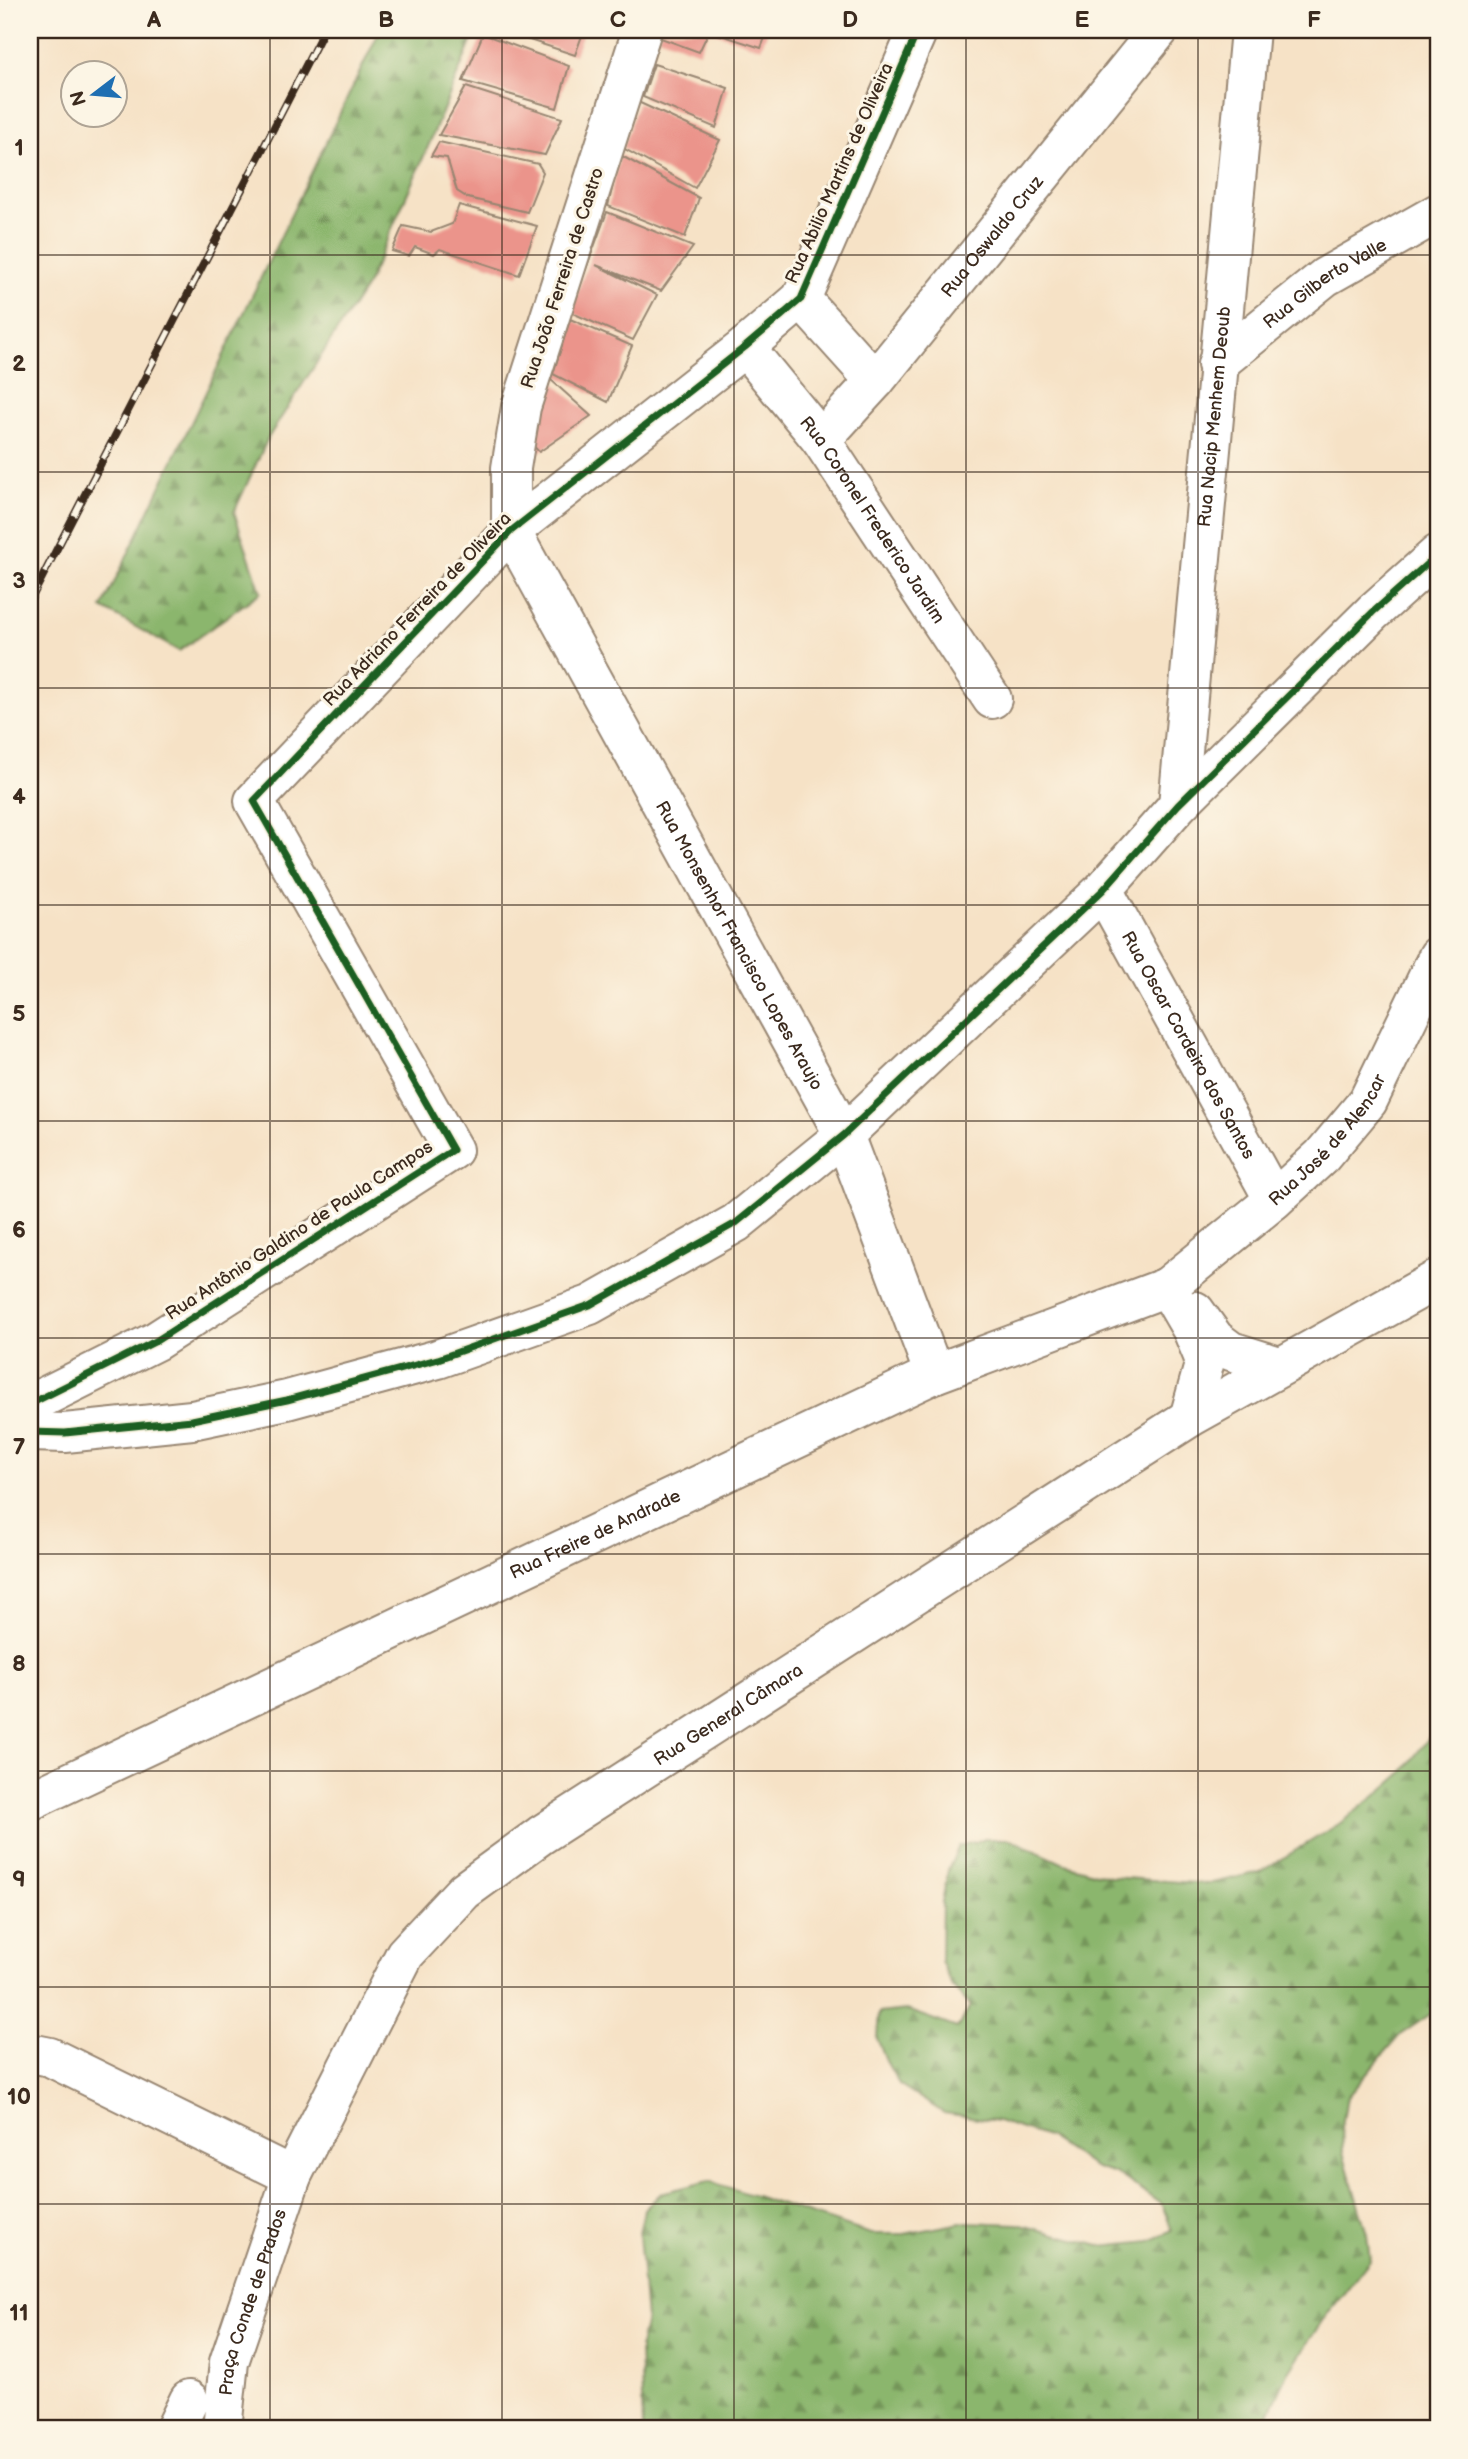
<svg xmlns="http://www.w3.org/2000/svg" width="1468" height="2459" viewBox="0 0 1468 2459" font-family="'Balsamiq Sans',sans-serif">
  <defs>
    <pattern id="forest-firs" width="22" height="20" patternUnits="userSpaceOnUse" patternTransform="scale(1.75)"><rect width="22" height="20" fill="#8bb66d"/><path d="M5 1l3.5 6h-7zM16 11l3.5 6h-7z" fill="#739459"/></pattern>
  </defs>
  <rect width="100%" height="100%" fill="#fcf5e5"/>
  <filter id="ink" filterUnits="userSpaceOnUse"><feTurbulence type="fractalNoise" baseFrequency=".0143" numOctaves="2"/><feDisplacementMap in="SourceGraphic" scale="14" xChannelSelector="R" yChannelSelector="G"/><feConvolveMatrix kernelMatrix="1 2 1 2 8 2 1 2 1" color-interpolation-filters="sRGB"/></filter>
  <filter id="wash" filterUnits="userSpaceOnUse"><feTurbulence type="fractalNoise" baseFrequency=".00686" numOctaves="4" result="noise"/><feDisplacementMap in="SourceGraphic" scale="28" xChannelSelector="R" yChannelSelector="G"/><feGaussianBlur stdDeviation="1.57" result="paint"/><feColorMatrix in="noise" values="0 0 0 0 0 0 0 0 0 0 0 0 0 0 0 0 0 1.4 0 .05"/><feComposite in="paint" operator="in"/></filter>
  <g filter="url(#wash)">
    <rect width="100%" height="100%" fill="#f6e2c6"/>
    <g fill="url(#forest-firs)" stroke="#637046" stroke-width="2">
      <path d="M380,30H476L430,142L368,283L268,438L234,512L261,592L179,651L102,608Z"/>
      <path d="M1438,1726V2009L1400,2035L1347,2097L1342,2126L1343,2153L1367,2234L1370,2260L1322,2321L1288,2373L1262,2429H643L640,2346L646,2319L639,2234L644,2210L661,2193L709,2181L871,2234H904L966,2222L1018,2224L1100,2246L1151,2241L1172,2230L1162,2205L1121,2176L1094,2167L1050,2138L998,2121L944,2113L899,2084L886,2061L877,2038L879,2013L907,2010L957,2028L971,2006L952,1987L941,1961L942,1902L948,1870L959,1846L985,1839H1010L1062,1863L1110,1877L1208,1884L1260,1872L1339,1824L1379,1793L1401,1774Z"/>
    </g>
    <g id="blocks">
      <g fill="#eb948b">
        <path d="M499,30H584L575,55Z"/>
        <path d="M661,30H768L761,48L709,31L699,52L658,37Z"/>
        <path d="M483,34L569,66L557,108L463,81Z"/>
        <path d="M654,64L728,88L716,128L643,97Z"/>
        <path d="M466,87L562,118L545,155L439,135Z"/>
        <path d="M638,102L720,140L695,188L623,148Z"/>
        <path d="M439,142L538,164L543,172L527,212L468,198L457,191L447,158L431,156Z"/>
        <path d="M620,155L699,198L685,237L608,206Z"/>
        <path d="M459,205L537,226L519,275L440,249L434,254L415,247L409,256L392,251L403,226L431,232L452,224Z"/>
        <path d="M607,212L693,247L661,291L596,265L657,295L633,340L570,312Z"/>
        <path d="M570,319L632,346L608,402L553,374Z"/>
        <path d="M550,379L591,416L539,452L529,441Z"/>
      </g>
    </g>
  </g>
  <g filter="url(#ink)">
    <use href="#blocks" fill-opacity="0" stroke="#988672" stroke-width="2"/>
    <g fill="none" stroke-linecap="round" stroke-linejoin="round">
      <g stroke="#988672" stroke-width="42">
        <g id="street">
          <path id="s1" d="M642,30L521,407L511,468V531L844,1135L934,1374"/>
          <path d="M801,299L875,381"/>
          <path id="s2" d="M745,347L821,440L992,699"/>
          <path id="s3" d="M1217,364L1325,277L1438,213"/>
          <path id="s4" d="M821,440L875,381L1159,30"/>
          <path id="s5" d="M1178,805L1250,30"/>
          <path id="s6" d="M1103,890L1274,1200"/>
          <path id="s7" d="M1167,1287L1274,1200L1322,1156L1368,1101L1438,956"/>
          <path d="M30,1404L156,1341L453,1150L254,801L511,531L745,347L801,299L918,30"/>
          <path d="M30,1432L65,1433L192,1420L287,1400L438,1359L590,1305L736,1223L844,1135L1103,890L1178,805L1373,612L1438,554"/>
          <path d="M175,2429L189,2400"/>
        </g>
      </g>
      <g stroke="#988672" stroke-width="42">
        <g id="secondary">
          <path d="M1167,1287L1192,1330L1205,1361L1189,1418"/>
          <path d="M1195,1311L1215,1339L1231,1351L1279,1366"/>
          <path id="s8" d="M30,1801L934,1374L1167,1287"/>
          <path d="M30,2053L50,2057L292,2176"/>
          <path id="s9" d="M222,2429L229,2362L292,2176L405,1954L464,1891L541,1835L1189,1418L1438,1279"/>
        </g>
      </g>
      <use href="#street" stroke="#fff" stroke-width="38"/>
      <use href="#secondary" stroke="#fff" stroke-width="38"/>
      <g stroke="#3b2a1e" stroke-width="8">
        <path id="rail" d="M30,601L324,30"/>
      </g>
      <use href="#rail" stroke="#fcf5e5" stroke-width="5" stroke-dasharray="16" stroke-linecap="butt"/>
      <g stroke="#fcf5e5" stroke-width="11">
        <g id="cycleway">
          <path d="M30,1404L156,1341L453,1150L254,801L511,531L745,347L801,299L918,30"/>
          <path d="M30,1432L65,1433L192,1420L287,1400L438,1359L590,1305L736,1223L844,1135L1103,890L1178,805L1373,612L1438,554"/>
        </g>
      </g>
      <use href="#cycleway" stroke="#1b5e20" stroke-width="7"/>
    </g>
  </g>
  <path fill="none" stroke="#3b2a1e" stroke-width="2" stroke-opacity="0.55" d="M270,30V2429M502,30V2429M734,30V2429M966,30V2429M1198,30V2429M30,255H1438M30,472H1438M30,688H1438M30,905H1438M30,1121H1438M30,1338H1438M30,1554H1438M30,1771H1438M30,1987H1438M30,2204H1438"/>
  <g text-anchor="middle" stroke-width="6" stroke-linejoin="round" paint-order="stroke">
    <g font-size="18" fill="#3b2a1e" stroke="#fcf5e5">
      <text transform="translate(839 173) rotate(-66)" y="6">Rua Abilio Martins de Oliveira</text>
      <text dy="6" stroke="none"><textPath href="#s4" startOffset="266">Rua Oswaldo Cruz</textPath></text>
      <text transform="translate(562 278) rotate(-72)" y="6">Rua João Ferreira de Castro</text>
      <text dy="6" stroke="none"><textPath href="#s3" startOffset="135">Rua Gilberto Valle</textPath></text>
      <text dy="6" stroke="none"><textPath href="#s5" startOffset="390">Rua Nacip Menhem Deoub</textPath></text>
      <text dy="6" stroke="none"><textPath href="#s2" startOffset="215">Rua Coronel Frederico Jardim</textPath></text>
      <text transform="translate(417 609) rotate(-46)" y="6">Rua Adriano Ferreira de Oliveira</text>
      <text dy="6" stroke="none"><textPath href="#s1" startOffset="994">Rua Monsenhor Francisco Lopes Araujo</textPath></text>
      <text dy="6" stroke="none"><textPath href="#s6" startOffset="177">Rua Oscar Cordeiro dos Santos</textPath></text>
      <text dy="6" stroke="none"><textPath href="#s7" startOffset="219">Rua José de Alencar</textPath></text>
      <text transform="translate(299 1230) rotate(-33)" y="6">Rua Antônio Galdino de Paula Campos</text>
      <text dy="6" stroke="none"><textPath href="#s8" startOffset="625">Rua Freire de Andrade</textPath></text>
      <text dy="6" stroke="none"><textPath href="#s9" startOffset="917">Rua General Câmara</textPath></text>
      <text dy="6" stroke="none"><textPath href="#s9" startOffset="131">Praça Conde de Prados</textPath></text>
    </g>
  </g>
  <rect width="1468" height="2459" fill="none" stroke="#fcf5e5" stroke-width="77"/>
  <g transform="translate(94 94) rotate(254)"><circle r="33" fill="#fcf5e5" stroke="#afa495" stroke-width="2"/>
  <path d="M0-5L12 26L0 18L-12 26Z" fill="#1f6fb2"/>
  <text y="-10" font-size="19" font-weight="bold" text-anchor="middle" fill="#3b2a1e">N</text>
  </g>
  <rect x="38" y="38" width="1392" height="2382" fill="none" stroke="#3b2a1e" stroke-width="2.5"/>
  <g font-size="23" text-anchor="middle" font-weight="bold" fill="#3b2a1e">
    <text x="154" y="27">A</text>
    <text x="386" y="27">B</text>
    <text x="618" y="27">C</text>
    <text x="850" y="27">D</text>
    <text x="1082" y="27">E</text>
    <text x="1314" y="27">F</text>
    <text x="19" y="155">1</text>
    <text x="19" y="371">2</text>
    <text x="19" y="588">3</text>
    <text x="19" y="804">4</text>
    <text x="19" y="1021">5</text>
    <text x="19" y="1237">6</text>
    <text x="19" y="1454">7</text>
    <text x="19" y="1671">8</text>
    <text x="19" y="1887">9</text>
    <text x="19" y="2104">10</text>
    <text x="19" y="2320">11</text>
  </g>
</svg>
